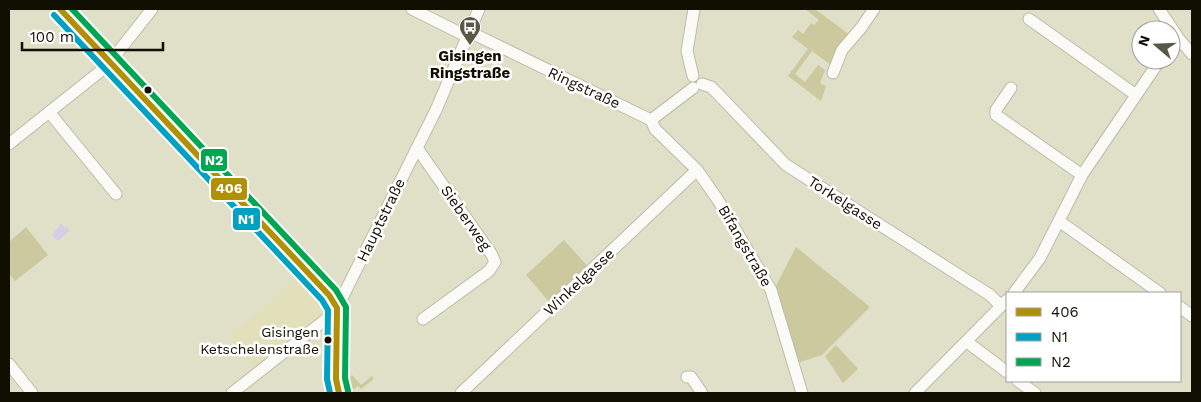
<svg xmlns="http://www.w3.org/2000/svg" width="1201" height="402" viewBox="0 0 1201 402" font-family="'Work Sans',sans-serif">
  <rect width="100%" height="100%" fill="#e0dfc8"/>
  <path fill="#e1e0ba" d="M300,275L319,295L328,307L329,311L256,370L229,337Z"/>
  <g fill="#cbc99d">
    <path d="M805,9H815L850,35L831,65L812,51L795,74L805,82L818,65L825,70L820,83L826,86L821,101L788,76L808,49L792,37L798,30L803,34L811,23L814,25L819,20Z"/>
    <path d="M26,227L48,255L15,281L9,274V242Z"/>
    <path d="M564,240L590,269L551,304L526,275Z"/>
    <path d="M796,247L870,307L822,355L797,363L775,288Z"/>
    <path d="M836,345L858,369L843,383L825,356Z"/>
    <path d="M352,375L361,385L372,376L374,379L361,389L358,386L348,393L349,391L347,386L345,387L344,384Z"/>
  </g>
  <path fill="#d1d0e7" d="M61,223L65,228L67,226L69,231L58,241L52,235Z"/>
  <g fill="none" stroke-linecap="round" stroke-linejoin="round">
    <g stroke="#bcbcaa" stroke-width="13">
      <g id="street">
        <path d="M412,9L462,34H474L651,120"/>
        <path d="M1159,9L1179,39L1192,54"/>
        <path d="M1029,19L1136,95"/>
        <path d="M833,73L842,50L861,28L874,9"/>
        <path d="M693,76L687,51L694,9"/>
        <path d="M702,84L711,87L717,93L786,165L990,295L1001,306"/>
        <path d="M1011,88L996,110V115L1082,175"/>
        <path d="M49,112L116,194"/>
        <path d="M651,120L655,129L697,170L718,200L771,290L802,393"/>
        <path d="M651,120L693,88"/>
        <path d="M9,144L107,66L152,9"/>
        <path d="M417,148L492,255L495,262L489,271L423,319"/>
        <path d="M1059,221L1160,293"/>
        <path d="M1014,293L1040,258L1082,175L1160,60"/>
        <path d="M1180,307L1192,316"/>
        <path d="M967,342L1007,372"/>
        <path d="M9,364L32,393"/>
        <path d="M687,377H691L702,393"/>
        <path d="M1018,381L1035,393"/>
        <path d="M232,393L325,320L337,308L436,110L479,9"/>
        <path d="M461,393L697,170"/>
        <path d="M915,393L1007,300"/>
      </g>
    </g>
    <g stroke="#bcbcaa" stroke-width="18">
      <path id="secondary" d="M60,9L329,295L337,308L336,379L339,393"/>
    </g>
    <use href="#street" stroke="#fafaf7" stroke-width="11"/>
    <use href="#secondary" stroke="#fafaf7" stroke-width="16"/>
    <g stroke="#fff" stroke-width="10">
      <path id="bus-1" d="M60,9L329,295L337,308L336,379L339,393"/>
    </g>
    <g stroke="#fff" stroke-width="10">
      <path id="bus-2" d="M54,15L322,300L328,310L327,379L330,393"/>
    </g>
    <g stroke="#fff" stroke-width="10">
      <path id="bus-3" d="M72,9L336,290L346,307L345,378L348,391"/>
    </g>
    <use href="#bus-1" stroke="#b29005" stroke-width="6"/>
    <use href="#bus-2" stroke="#01a1c4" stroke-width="6"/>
    <use href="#bus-3" stroke="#00a651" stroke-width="6"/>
  </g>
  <defs>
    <g id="bus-pin" transform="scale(1.125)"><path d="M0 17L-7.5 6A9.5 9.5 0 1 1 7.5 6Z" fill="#595847" stroke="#fff"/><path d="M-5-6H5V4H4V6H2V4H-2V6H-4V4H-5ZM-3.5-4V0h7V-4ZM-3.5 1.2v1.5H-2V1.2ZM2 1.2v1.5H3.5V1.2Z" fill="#fff"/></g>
  </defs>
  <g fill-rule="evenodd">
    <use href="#bus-pin" x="470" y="27"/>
  </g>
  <g fill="#100f02" stroke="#fff" stroke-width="2">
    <circle cx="148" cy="90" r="4.5"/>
    <circle cx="328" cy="340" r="4.5"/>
  </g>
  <g text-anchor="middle" stroke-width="5" stroke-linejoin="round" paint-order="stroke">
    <g font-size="14" fill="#100f02" stroke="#fff" text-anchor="end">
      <text x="319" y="337">Gisingen<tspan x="319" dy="17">Ketschelenstraße</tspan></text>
    </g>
    <g font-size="15" font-weight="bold" fill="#100f02" stroke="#fff">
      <text x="470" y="61">Gisingen<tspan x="470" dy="17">Ringstraße</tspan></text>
    </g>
    <g font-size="15" fill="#100f02" stroke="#fff">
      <text transform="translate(584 88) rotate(25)" y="5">Ringstraße</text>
      <text transform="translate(845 203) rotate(33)" y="5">Torkelgasse</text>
      <text transform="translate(466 218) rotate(55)" y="5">Sieberweg</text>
      <text transform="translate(381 220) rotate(-64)" y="5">Hauptstraße</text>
      <text transform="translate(745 246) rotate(60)" y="5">Bifangstraße</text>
      <text transform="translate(579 282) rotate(-43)" y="5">Winkelgasse</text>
    </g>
  </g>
  <g stroke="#fff" stroke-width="2">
    <rect x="200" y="148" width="28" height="24" rx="5" fill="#00a651"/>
    <rect x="210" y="177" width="38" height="24" rx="5" fill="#b29005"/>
    <rect x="232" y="207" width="29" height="24" rx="5" fill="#01a1c4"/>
  </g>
  <g font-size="14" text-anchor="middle" font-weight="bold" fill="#fff">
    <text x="214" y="165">N2</text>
    <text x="229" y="193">406</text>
    <text x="246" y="224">N1</text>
  </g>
  <rect width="1201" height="402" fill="none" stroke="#100f02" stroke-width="20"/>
  <rect x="1006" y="292" width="175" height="90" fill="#ffffff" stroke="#9f9f9a"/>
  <rect x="1016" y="308" width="25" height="8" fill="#b29005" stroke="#9f9f9a"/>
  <text x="1051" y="317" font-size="15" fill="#100f02">406</text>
  <rect x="1016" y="333" width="25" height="8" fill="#01a1c4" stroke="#9f9f9a"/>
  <text x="1051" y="342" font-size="15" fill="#100f02">N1</text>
  <rect x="1016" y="358" width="25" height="8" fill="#00a651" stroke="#9f9f9a"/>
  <text x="1051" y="367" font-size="15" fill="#100f02">N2</text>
  <g transform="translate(1156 45) rotate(289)"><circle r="24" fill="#ffffff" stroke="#9f9f9a"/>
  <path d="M0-4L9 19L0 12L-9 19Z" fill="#595847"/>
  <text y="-8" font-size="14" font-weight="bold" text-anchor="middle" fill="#100f02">N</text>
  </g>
  <path d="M22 42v8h141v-8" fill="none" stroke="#100f02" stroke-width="2.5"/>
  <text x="30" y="42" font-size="15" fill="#100f02" stroke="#ffffff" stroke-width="4" paint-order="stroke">100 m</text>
</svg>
